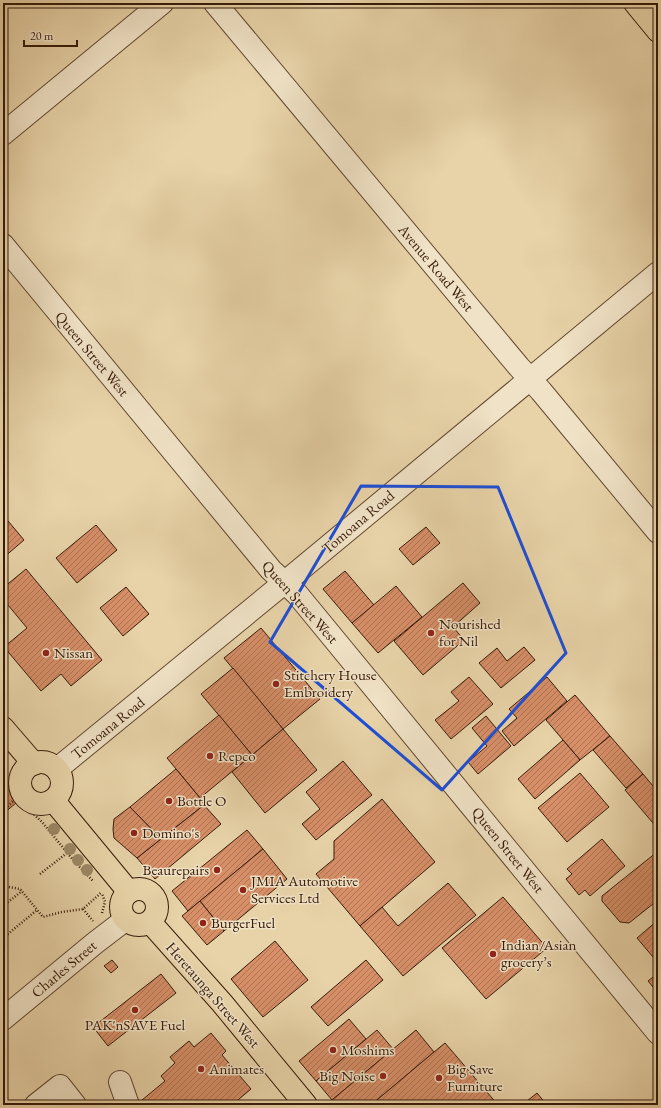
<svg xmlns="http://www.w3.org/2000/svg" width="661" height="1108" viewBox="0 0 661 1108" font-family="'EB Garamond',serif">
  <defs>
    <pattern id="building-hatch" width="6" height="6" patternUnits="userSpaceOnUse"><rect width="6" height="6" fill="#d78f68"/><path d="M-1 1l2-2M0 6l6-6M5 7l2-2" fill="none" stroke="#af7454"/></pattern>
  </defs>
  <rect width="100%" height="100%" fill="#e8d3a8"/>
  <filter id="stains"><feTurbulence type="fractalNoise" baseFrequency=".005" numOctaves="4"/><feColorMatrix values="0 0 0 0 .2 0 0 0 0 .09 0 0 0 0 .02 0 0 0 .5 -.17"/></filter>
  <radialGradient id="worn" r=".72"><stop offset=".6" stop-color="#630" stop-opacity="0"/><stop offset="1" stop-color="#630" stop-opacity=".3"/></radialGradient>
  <g fill="url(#building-hatch)" stroke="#361a09">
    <path d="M3,515L24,540L3,558Z"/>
    <path d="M96,525L117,550L77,583L56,558Z"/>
    <path d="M426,527L440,543L413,565L399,549Z"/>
    <path d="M26,569L102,660L71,686L61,674L41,691L4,647L27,628L3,599V588Z"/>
    <path d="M345,571L374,605L352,623L323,589Z"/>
    <path d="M463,583L480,603L453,627L464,640L423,675L394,641Z"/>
    <path d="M396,586L422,617L378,653L352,623Z"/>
    <path d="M126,587L149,614L123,636L100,608Z"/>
    <path d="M261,628L320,699L283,729L224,658Z"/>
    <path d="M524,647L535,660L501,688L479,663L497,648L507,661Z"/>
    <path d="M233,668L283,729L252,755L201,694Z"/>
    <path d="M469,677L493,704L451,739L435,720L459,701L451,692Z"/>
    <path d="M547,677L567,701L514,746L502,731L517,718L509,709Z"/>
    <path d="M575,695L610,736L580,760L546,720Z"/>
    <path d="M219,715L252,755L200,798L167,758Z"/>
    <path d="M486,716L511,746L478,774L468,762L487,746L472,728Z"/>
    <path d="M283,729L317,770L265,813L232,772Z"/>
    <path d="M610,736L643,774L626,788L593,750Z"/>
    <path d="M563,740L580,760L535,799L518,779Z"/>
    <path d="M343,761L372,795L316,840L302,824L320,809L306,792Z"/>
    <path d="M176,769L200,798L204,805L161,839L130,807Z"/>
    <path d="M580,773L609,807L567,842L538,808Z"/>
    <path d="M643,774L658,792V829L625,790Z"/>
    <path d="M3,781L7,784L11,791L14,796L13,798L16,803L3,814Z"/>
    <path d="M382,799L435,862L360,926L316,874L334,859V841Z"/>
    <path d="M204,805L221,824L155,879L137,858Z"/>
    <path d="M130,807L161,839L137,858L114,838L113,829L114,819Z"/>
    <path d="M247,830L263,849L188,911L172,891Z"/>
    <path d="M602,839L625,866L590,896L585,890L579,895L566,879L572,874L567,869Z"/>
    <path d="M263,849L287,879L224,931L200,901Z"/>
    <path d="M657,852L658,900L629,923L620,922L602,901V896Z"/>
    <path d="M448,883L476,915L403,976L360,926L382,907L398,926Z"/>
    <path d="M503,897L547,948L486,999L442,948Z"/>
    <path d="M200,901L224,931L207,945L182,916Z"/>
    <path d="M658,920V963L637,938Z"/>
    <path d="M275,941L308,980L263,1017L231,979Z"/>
    <path d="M112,960L118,967L111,973L104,966Z"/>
    <path d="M366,960L383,980L328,1026L311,1007Z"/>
    <path d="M658,973V993L648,981Z"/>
    <path d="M161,974L176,993L108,1046L93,1027Z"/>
    <path d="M349,1019L366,1039L316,1081L299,1061Z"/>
    <path d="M377,1030L393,1049L332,1100L316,1081Z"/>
    <path d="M416,1030L434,1052L371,1105H336L332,1100Z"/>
    <path d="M211,1033L226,1051L222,1055L251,1089L232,1105H136L165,1081L161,1076L175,1063L170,1057L189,1041L194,1047Z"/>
    <path d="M445,1043L498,1105H371L434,1052Z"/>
    <path d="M537,1093L547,1105H522Z"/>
  </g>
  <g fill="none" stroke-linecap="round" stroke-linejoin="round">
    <g stroke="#624831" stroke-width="24">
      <g id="minor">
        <path d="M215,3L519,367L541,391L658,532"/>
        <path d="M3,134L162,3"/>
        <path d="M3,245L271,570L297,594L658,1033"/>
        <path d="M57,769L284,583L658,273"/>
        <path d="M3,1019L95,943L125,920"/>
        <path d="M120,1082L128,1105"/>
        <path d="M36,1105L60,1086L75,1105"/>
      </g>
    </g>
    <g stroke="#361a09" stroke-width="24">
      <g id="major">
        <path d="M635,3L658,31"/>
        <path d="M3,728L34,764"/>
        <circle cx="41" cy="783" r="21"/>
        <path d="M53,800L129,892"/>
        <circle cx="139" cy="907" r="18"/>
        <path d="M150,922L222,1003L306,1105"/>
      </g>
    </g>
    <g stroke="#361a09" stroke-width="2.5" stroke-dasharray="1 2" stroke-linecap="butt">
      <path d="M19,796L29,810L42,822L74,861L93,881"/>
      <path d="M3,810L23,792"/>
      <path d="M40,874L67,853"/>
      <path d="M3,886L20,889L43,917L62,912L83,909L102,892"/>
      <path d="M3,906L22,891"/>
      <path d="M83,909L93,921"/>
      <path d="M102,913L105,902L102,893"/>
      <path d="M3,938L37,910"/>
    </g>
    <use href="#minor" stroke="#f0e2c6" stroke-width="22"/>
    <use href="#major" stroke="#e8d3a8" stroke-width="22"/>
  </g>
  <g fill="#9c8865">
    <circle cx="54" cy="829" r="6"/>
    <circle cx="70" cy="849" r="6"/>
    <circle cx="78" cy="860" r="6"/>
    <circle cx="87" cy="870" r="6"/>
  </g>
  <path fill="none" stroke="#1d4ed8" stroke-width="3" stroke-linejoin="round" d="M361,486L498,487L566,653L442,790L270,642Z"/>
  <g fill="#8f2418" stroke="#f0e2c6" stroke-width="1.5">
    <circle cx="431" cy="633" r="4"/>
    <circle cx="46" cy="653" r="4"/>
    <circle cx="276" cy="684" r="4"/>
    <circle cx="210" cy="756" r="4"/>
    <circle cx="169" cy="801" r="4"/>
    <circle cx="134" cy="833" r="4"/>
    <circle cx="217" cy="870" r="4"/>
    <circle cx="243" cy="890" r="4"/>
    <circle cx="203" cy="923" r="4"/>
    <circle cx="493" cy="954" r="4"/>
    <circle cx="135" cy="1010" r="4"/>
    <circle cx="333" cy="1050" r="4"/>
    <circle cx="201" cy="1069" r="4"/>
    <circle cx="383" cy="1076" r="4"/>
    <circle cx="439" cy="1078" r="4"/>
  </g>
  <g text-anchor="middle" stroke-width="3" stroke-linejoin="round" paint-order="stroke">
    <g font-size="15" fill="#361a09" stroke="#f0e2c6">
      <text transform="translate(436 268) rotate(50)" y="5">Avenue Road West</text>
      <text transform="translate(92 354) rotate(50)" y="5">Queen Street West</text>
      <text transform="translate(358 522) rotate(-40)" y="5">Tomoana Road</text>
      <text transform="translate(300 602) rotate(48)" y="5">Queen Street West</text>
      <text transform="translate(108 728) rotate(-39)" y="5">Tomoana Road</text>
      <text transform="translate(508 850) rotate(51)" y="5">Queen Street West</text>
      <text transform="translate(64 969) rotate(-40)" y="5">Charles Street</text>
      <text transform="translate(213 995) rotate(49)" y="5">Heretaunga Street West</text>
    </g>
    <g font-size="15" fill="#361a09" stroke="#f0e2c6" text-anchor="start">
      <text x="439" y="629">Nourished<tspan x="439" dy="17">for Nil</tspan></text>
      <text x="54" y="658">Nissan</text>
      <text x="284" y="680">Stitchery House<tspan x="284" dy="17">Embroidery</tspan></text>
      <text x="218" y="761">Repco</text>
      <text x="177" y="806">Bottle O</text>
      <text x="142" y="838">Domino's</text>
      <text x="209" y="875" text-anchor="end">Beaurepairs</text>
      <text x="251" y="886">JMIA Automotive<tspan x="251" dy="17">Services Ltd</tspan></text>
      <text x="211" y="928">BurgerFuel</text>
      <text x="501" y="950">Indian/Asian<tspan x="501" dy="17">grocery’s</tspan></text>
      <text x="135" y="1030" text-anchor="middle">PAK'nSAVE Fuel</text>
      <text x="341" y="1055">Moshims</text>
      <text x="209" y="1074">Animates</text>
      <text x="447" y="1074">Big Save<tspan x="447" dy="17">Furniture</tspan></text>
      <text x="375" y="1081" text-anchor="end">Big Noise</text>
    </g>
  </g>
  <rect width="661" height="1108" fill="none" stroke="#e8d3a8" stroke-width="16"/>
  <rect x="4" y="4" width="653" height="1100" fill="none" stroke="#361a09" stroke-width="2"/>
  <rect x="8" y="8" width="645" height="1092" fill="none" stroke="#361a09"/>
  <path d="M24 40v6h53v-6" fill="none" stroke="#361a09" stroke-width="2"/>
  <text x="30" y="40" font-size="12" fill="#361a09" stroke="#f0e2c6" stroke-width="3" paint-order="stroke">20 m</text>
  <rect width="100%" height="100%" filter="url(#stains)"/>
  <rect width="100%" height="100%" fill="url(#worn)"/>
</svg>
